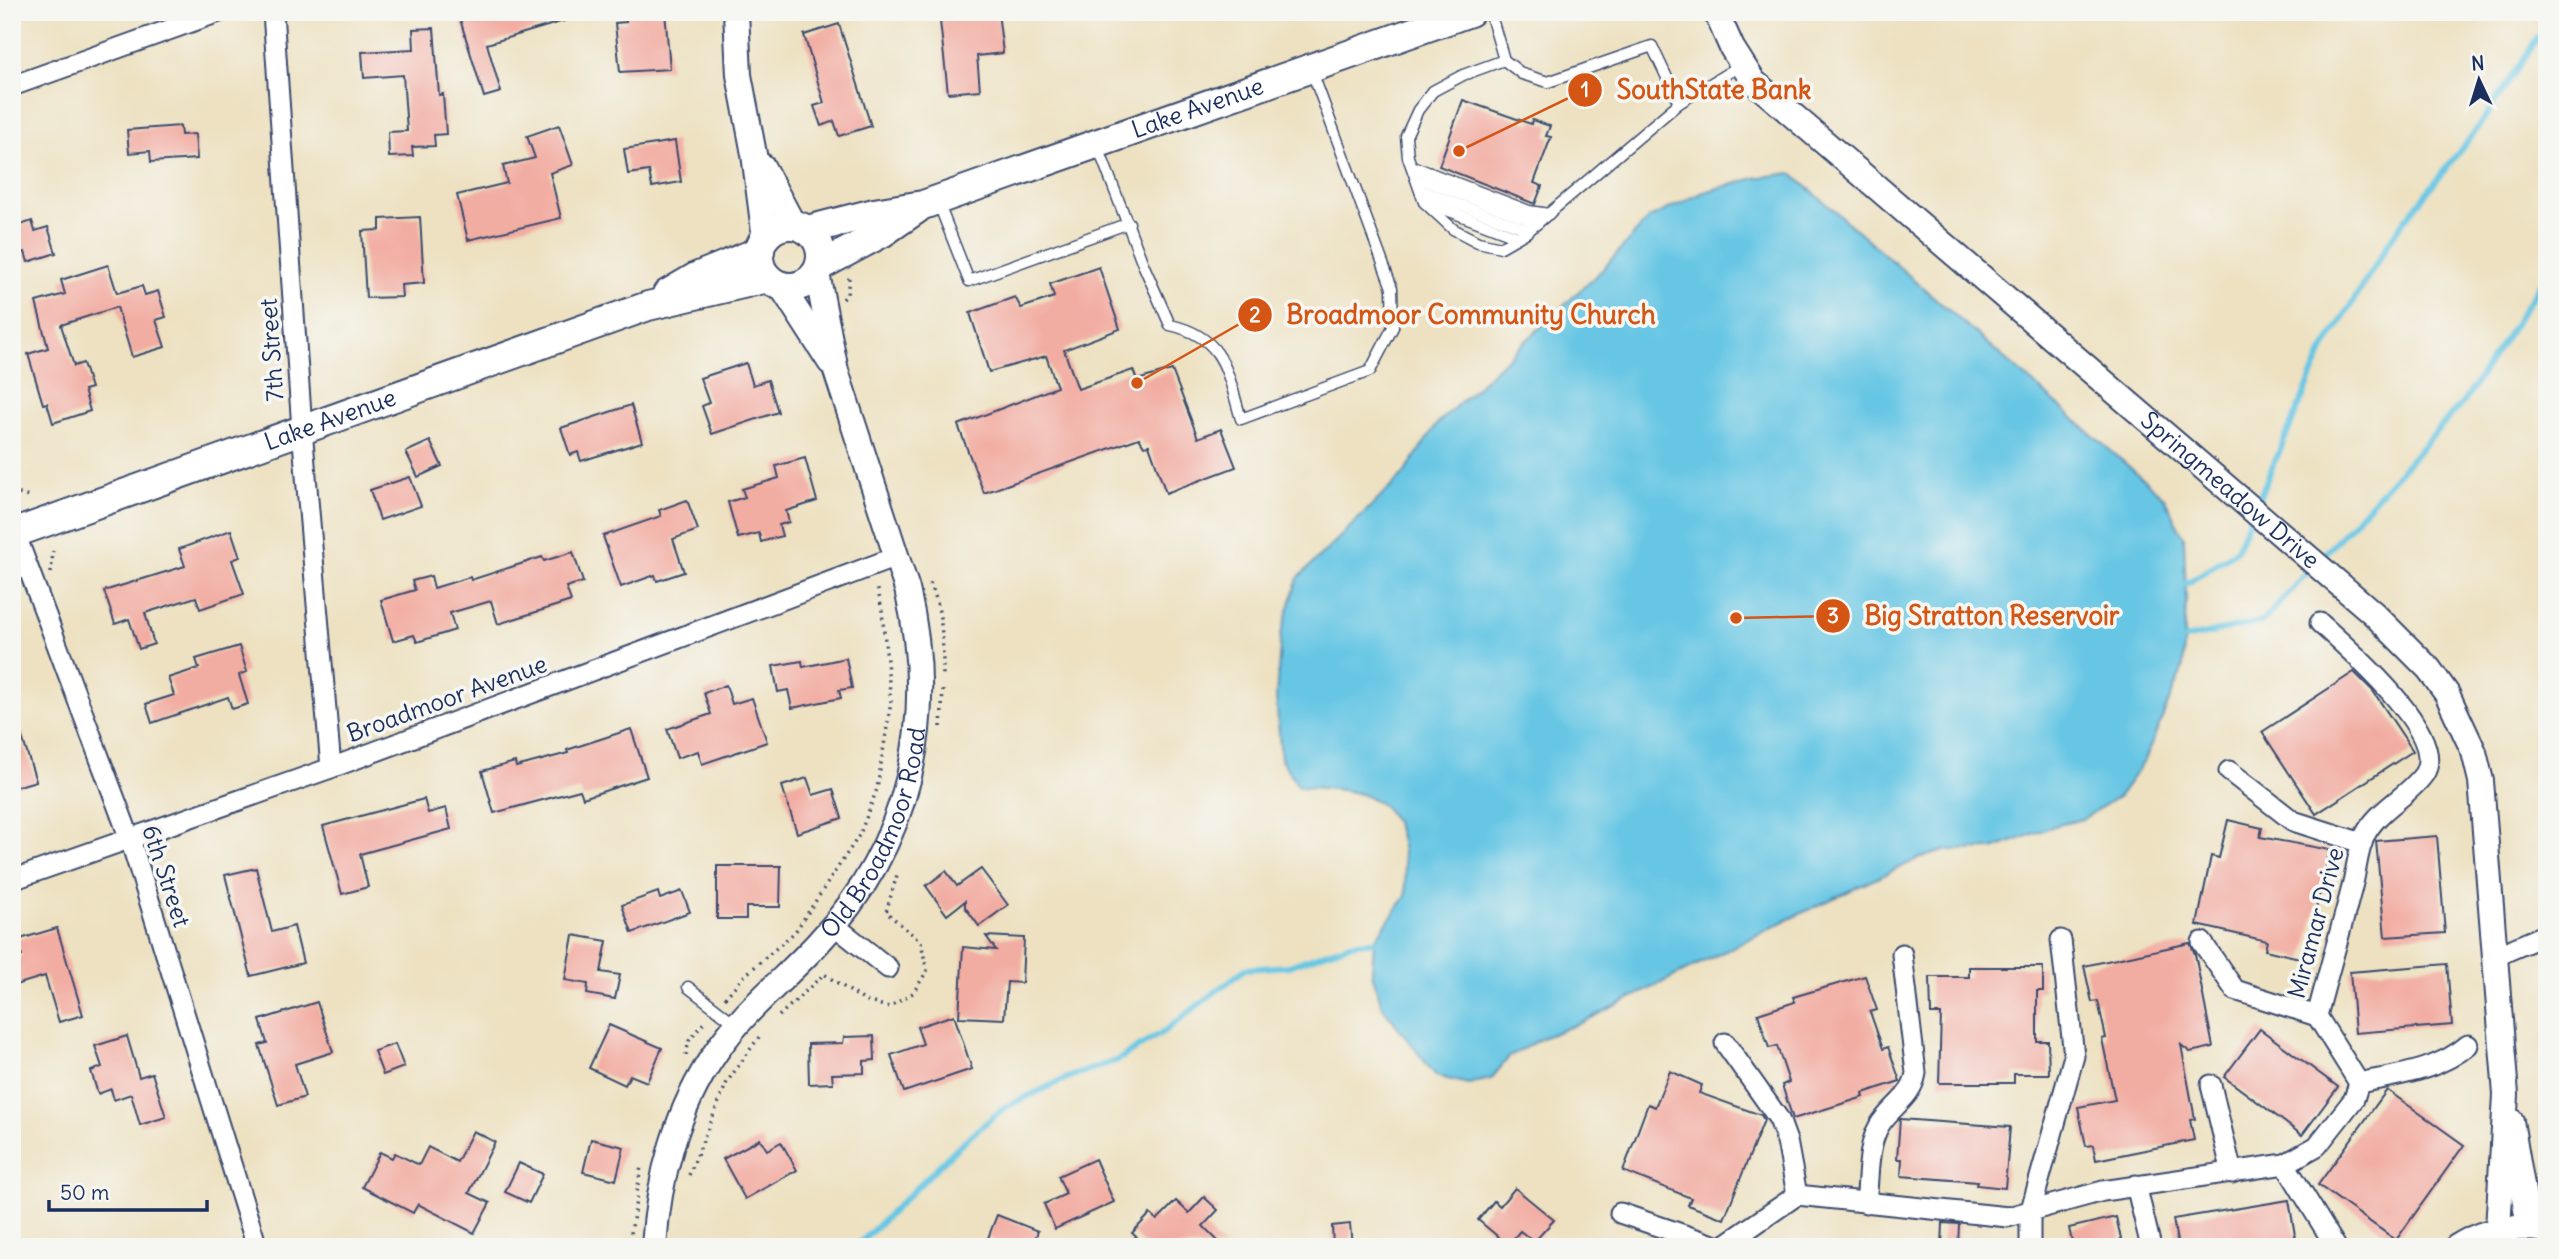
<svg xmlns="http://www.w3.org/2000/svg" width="2559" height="1259" viewBox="0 0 2559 1259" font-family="Delius,sans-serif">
  <rect width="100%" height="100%" fill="#f6f6f2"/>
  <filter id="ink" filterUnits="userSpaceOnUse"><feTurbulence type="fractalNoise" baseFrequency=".0143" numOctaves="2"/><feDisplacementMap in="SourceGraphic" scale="14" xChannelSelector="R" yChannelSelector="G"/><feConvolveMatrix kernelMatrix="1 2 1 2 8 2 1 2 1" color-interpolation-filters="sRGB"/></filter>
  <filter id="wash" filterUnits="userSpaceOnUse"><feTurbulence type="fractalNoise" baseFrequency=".00686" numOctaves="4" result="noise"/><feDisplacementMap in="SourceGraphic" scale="28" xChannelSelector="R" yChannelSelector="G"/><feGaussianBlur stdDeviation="1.57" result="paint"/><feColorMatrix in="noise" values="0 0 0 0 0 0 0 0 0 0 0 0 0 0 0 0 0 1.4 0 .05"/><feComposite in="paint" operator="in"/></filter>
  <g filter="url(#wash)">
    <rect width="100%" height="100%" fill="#ede1c1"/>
    <path fill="#66c6e4" stroke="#407aa1" stroke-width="2" d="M1791,173L2164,497L2184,538L2186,601L2183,667L2145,760L2119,796L2083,819L2054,826L1993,849L1948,850L1920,858L1791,918L1583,1022L1544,1037L1509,1057L1491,1079L1468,1084L1436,1076L1382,1006L1372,973L1374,941L1406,896C1403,806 1391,789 1299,787L1281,759L1276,696L1281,634L1298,578L1403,475L1437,424L1603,269L1649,218L1704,192L1755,178Z"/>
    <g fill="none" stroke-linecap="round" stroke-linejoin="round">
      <g stroke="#66c6e4" stroke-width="6">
        <path d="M2256,505L2323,351L2394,234L2477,129L2547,24"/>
        <path d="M2319,560L2464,401L2547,274"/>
        <path d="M2186,584L2236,551L2251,515"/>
        <path d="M2185,639L2263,621L2311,568"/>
        <path d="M856,1247L962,1143L1005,1107L1069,1077L1118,1060L1166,1030L1245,969L1289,966L1350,944L1374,941"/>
      </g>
    </g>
    <g id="blocks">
      <g fill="#f2ada3">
        <path d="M470,12H576L577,17L487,44L501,92L484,97L459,16Z"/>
        <path d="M626,12H665L670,69L620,72L615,23L626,22Z"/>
        <path d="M939,12H998L1003,53L977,56L980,90L948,93Z"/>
        <path d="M839,24L871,126L839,136L834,121L821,126L814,106L824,103L804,35Z"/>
        <path d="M434,28L439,95L443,94L446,134L434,135L435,146L412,147L413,156L389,157L388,132L407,131L403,75L364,78L362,52L414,49L413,29Z"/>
        <path d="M1463,100L1531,124L1532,120L1550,126L1546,136L1551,137L1534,183L1542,186L1535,204L1439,166Z"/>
        <path d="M559,125L573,165L550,173L561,218L468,240L457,195L507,183L503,166L535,158L527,136Z"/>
        <path d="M180,126L181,135L195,134L197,159L151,162L150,151L129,153L127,130Z"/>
        <path d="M675,141L681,182L652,187L649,171L628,174L624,149Z"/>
        <path d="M420,217L424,283L401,285L402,297L366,298L362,231L380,230V219Z"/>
        <path d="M32,221L35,231L48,227L56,253L28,262L25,252L12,256V228Z"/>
        <path d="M108,265L117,293L142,286L145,295L158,291L166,317L156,320L165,347L132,357L117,307L61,325L74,366L83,363L91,388L84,390L90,411L53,423L47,403L43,404L28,354L48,348L36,302L65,294L61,280Z"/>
        <path d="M1099,267L1120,329L1064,350L1078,389L1133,370L1137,380L1172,370L1198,438L1221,429L1236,467L1166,493L1149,445L1144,446L1139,438L984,493L958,425L1057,387L1046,356L989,372L970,313L1015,297L1021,308L1054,297L1050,284Z"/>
        <path d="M746,363L753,385L768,380L778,412L712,434L702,406L709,403L700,378Z"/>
        <path d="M631,405L642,442L581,461L578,452L570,455L561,428Z"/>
        <path d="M430,441L442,466L418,477L406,452Z"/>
        <path d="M805,458L817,501L786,511L789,522L779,525L782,536L761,542L759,533L738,538L728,502L745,497L742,489L779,478L776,466Z"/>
        <path d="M410,477L421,506L380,520L370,490Z"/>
        <path d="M687,500L698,530L673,539L684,572L657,581L655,575L621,587L603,536L661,516L659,510Z"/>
        <path d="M231,530L240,557L232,560L244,594L200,609L196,597L145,613L154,644L139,649L129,619L115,624L104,591L185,566L179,549Z"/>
        <path d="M573,552L583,582L566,587L571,601L498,624L491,601L450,613L455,630L417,642L414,635L393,641L381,600L415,590L412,581L431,576L434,588L470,577L471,580L542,557L544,561Z"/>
        <path d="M239,646L247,672L239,675L248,704L232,709L228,697L152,723L146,704L174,695L168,678L199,668L196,659Z"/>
        <path d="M846,658L852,688L839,690L841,698L792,708L788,690L778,692L773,666L802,661L803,667Z"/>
        <path d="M2354,672L2373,691L2413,751L2316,814L2262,732Z"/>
        <path d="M726,685L732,704L752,698L767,742L702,764L698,751L677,758L667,729L711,714L704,693Z"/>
        <path d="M12,718H16L36,781L12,788Z"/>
        <path d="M631,729L647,777L583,798L580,790L494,813L482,771L515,762L516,767L568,753L567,750Z"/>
        <path d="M807,778L813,795L833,789L842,818L797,833L782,786Z"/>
        <path d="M424,799L428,813L446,808L451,829L360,854L368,887L342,894L323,826Z"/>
        <path d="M2228,820L2262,828L2260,837L2330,850L2304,959L2265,950L2267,941L2197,925L2211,856L2219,858Z"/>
        <path d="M2437,836L2445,933L2385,937L2376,841Z"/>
        <path d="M717,866H781L780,907H746V919H717Z"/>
        <path d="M256,868L272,932L294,926L303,963L251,976L225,875Z"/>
        <path d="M981,869L1008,905L979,926L965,907V901L947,915L926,886L946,871L957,886Z"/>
        <path d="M682,891L690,912L632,933L622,905L658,892L660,899Z"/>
        <path d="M57,928L83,1015L59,1022L45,976L12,986V959L22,956L17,940Z"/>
        <path d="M573,935L607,941L601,972L620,975L615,999L587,994L588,984L565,980Z"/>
        <path d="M986,936L1024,938L1022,983L1007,982L1004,1019L959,1017L963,947L996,950Z"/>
        <path d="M2190,943L2195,954L2213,1047L2190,1052L2181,1045L2195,1119L2190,1120L2194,1140L2096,1160L2093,1145L2086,1146L2078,1107L2115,1100L2102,1039L2106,1038L2098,1001L2092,1002L2084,966Z"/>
        <path d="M2447,964L2452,1025L2355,1033L2350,972Z"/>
        <path d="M1969,967H2043V991H2037V1041H2048L2049,1074H2014V1083H1939L1941,1014H1931L1930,977H1969Z"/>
        <path d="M1865,976L1877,1010L1870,1012L1883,1049L1888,1047L1900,1081L1863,1093L1864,1097L1793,1119L1782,1085L1789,1082L1777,1046L1769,1048L1758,1014L1795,1002L1793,997Z"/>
        <path d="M317,1002L333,1052L295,1064L305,1097L278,1105L259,1045L267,1043L260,1020Z"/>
        <path d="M954,1015L972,1069L904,1092L891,1055L923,1044L917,1027Z"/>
        <path d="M609,1025L662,1048L647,1082L630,1075L625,1085L589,1068Z"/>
        <path d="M2260,1029L2338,1087L2302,1135L2224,1077Z"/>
        <path d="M127,1036L139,1077L152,1073L166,1117L140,1125L131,1094L114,1100L111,1089L98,1094L91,1071L102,1067L95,1046Z"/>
        <path d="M874,1036L875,1060L864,1061V1073L832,1074L833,1083L809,1084L808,1044L843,1043L844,1037Z"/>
        <path d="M395,1044L404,1067L383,1075L374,1051Z"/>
        <path d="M1670,1071L1702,1085L1699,1093L1761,1115L1764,1120L1724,1219L1688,1205L1691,1198L1623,1171L1648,1104L1655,1107Z"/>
        <path d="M2387,1090L2464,1145L2396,1240L2318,1185Z"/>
        <path d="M1900,1119L2010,1127L2005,1188L1976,1185L1977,1182L1901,1176L1902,1159H1897Z"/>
        <path d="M473,1131L495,1142L469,1193L490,1203L474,1233L418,1204L413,1213L362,1187L380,1152L392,1158L395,1153L419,1165L428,1147L457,1162Z"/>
        <path d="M591,1139L624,1147L616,1180L583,1172Z"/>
        <path d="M760,1139L767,1150L781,1142L797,1170L745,1199L723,1159Z"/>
        <path d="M1095,1159L1114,1202L1055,1229L1044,1204L1066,1194L1058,1176Z"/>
        <path d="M519,1163L543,1174L529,1203L505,1192Z"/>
        <path d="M1515,1188L1554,1220L1534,1242L1520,1231L1508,1245L1478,1220L1494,1201L1500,1206Z"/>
        <path d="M1204,1197L1218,1210L1203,1226L1224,1247H1147L1132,1233L1150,1214L1157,1220L1176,1201L1189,1213Z"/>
        <path d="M2289,1200L2297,1247H2178L2173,1219Z"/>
        <path d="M997,1215L1038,1231L1032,1247H993L995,1241L988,1238Z"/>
        <path d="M2116,1217L2123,1247H2073L2069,1228Z"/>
        <path d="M1943,1223L1959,1224L1958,1247H1942Z"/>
        <path d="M1350,1224L1352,1247H1333L1332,1226Z"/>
      </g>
    </g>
  </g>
  <g filter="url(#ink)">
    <use href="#blocks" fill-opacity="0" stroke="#3a4a6d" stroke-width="2"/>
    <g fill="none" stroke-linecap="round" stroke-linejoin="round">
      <g stroke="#3a4a6d" stroke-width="13">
        <g id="service">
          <path d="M1490,12L1504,60L1522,74L1548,82L1652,46L1679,103"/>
          <path d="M1504,60L1463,75L1433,91L1418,110L1406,136L1408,157L1424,202L1453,229L1478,242L1501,247L1527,232L1679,103L1741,65"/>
          <path d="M1098,147L1143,264L1170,325C1225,337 1227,372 1241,419L1370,371L1393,327L1392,288L1311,69"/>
          <path d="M1412,166L1529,211L1549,214"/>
          <path d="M1416,178L1538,223"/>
          <path d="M1420,190L1529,230"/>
          <path d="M938,202L969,281L1129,223"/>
          <path d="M1428,203L1518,237"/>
          <path d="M688,987L737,1025"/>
        </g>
      </g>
      <g stroke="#3a4a6d" stroke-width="23">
        <g id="minor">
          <path d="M273,12L302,429L331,768"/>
          <path d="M12,86L219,12"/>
          <path d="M12,525L130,839L257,1247"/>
          <path d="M2229,771L2293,821L2362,843"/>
          <path d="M12,880L331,768L896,557"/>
          <path d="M834,925L888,968"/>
          <path d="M2202,942L2235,990L2317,1016"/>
          <path d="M2496,956L2547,934"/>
          <path d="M1725,1043L1779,1119L1787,1141L1797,1195"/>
          <path d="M2359,1083C2397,1075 2438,1071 2468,1045"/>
          <path d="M2211,1085L2232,1173"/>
          <path d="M2285,1164L2336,1247"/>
          <path d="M2136,1185L2151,1247"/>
          <path d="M1866,1203C1869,1179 1867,1147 1879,1126C1891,1106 1912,1098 1916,1073L1902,954"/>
          <path d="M1620,1213L1719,1247"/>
          <path d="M1722,1247L1797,1195L2008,1217L2103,1191L2285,1164L2317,1146L2354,1099L2359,1083L2317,1016C2328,973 2341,930 2352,887C2357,869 2357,852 2365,835C2378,809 2408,797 2424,774C2449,734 2346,647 2320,623"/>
          <path d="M2030,1247V1213L2074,1056L2061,940"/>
        </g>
      </g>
      <g stroke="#3a4a6d" stroke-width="28">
        <g id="tertiary">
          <path d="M736,12L739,75L754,154L765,239"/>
          <path id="s1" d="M1716,12L1732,48L1753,81L2373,613L2429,669L2447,694L2474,752L2481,781L2506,1095L2498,1229"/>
          <path d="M762,166L794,226"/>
          <path d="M781,286L830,362"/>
          <path d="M2511,1121L2529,1227"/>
          <path id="s2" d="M654,1247C658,1179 677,1108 716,1052C744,1010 784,980 818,943C910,845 938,719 907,589L836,371L817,273"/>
          <path d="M2457,1247C2484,1229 2516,1225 2547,1230"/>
        </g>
      </g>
      <g stroke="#3a4a6d" stroke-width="32">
        <g id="secondary">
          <circle cx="790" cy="256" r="31"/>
          <path id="s3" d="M807,230L874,213L923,205L1470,12"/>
          <path d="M820,266L882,233L917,209"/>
          <path d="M667,294L696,277L760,251"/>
          <path id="s4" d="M12,534L648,306L768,278"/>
        </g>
      </g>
      <g stroke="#3a4a6d" stroke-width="3.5" stroke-dasharray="2 5" stroke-linecap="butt">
        <path d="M843,299L847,295L849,277"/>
        <path d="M12,492L29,497"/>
        <path d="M51,573L53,551"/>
        <path d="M930,583C943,611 943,644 943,675"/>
        <path d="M941,727L943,689"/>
        <path d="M725,998L743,977L795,932L860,834L877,789L891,702L882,611L877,585"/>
        <path d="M779,1016L824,974L865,1001L889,1007L913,993L927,971L921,942L886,912L897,875"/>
        <path d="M686,1055L689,1041L706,1020"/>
        <path d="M689,1175L727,1082L759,1037"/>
        <path d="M629,1247L641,1166"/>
      </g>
      <use href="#service" stroke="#fff" stroke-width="10"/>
      <use href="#minor" stroke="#fff" stroke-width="19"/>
      <use href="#tertiary" stroke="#fff" stroke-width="24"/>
      <use href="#secondary" stroke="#fff" stroke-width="28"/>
    </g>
  </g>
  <g text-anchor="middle" stroke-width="7" stroke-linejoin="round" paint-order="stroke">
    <g font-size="24" fill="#1b2f5e" stroke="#f6f6f2">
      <text dy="8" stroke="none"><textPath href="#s3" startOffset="410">Lake Avenue</textPath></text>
      <text transform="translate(272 350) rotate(-94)" y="8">7th Street</text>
      <text dy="8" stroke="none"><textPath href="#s4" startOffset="338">Lake Avenue</textPath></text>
      <text dy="8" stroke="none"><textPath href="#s1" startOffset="707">Springmeadow Drive</textPath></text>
      <text transform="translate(447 699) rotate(-20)" y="8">Broadmoor Avenue</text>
      <text dy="8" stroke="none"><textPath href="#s2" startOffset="483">Old Broadmoor Road</textPath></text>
      <text transform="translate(166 876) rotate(72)" y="8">6th Street</text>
      <text transform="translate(2316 923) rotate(-75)" y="8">Miramar Drive</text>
    </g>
  </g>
  <path fill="none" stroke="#d45514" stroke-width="2.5" d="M1459 151L1585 90M1137 383L1255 315M1736 618L1833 616"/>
  <g fill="#d45514" stroke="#f6f6f2" stroke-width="2.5">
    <circle cx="1459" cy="151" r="7"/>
    <circle cx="1137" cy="383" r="7"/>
    <circle cx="1736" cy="618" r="7"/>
    <circle cx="1585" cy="90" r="18"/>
    <circle cx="1255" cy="315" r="18"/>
    <circle cx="1833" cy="616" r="18"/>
  </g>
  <g font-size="21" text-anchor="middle" font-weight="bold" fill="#fff">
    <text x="1585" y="97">1</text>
    <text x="1255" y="322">2</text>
    <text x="1833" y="623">3</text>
  </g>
  <g font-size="26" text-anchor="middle" font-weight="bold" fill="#d45514" stroke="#f6f6f2" stroke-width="7" stroke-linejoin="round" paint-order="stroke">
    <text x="1714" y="99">SouthState Bank</text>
    <text x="1471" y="324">Broadmoor Community Church</text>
    <text x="1992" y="625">Big Stratton Reservoir</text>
  </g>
  <rect width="2559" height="1259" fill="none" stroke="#f6f6f2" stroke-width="42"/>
  <g transform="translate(2479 80) rotate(356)" stroke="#f6f6f2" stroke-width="5" paint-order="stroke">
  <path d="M0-5L12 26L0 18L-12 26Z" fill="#1b2f5e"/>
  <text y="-10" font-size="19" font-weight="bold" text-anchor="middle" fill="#1b2f5e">N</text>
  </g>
  <path d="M49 1200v10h158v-10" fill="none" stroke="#1b2f5e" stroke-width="3.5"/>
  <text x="60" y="1200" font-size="21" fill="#1b2f5e" stroke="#f6f6f2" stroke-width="5" paint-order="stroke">50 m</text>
</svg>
